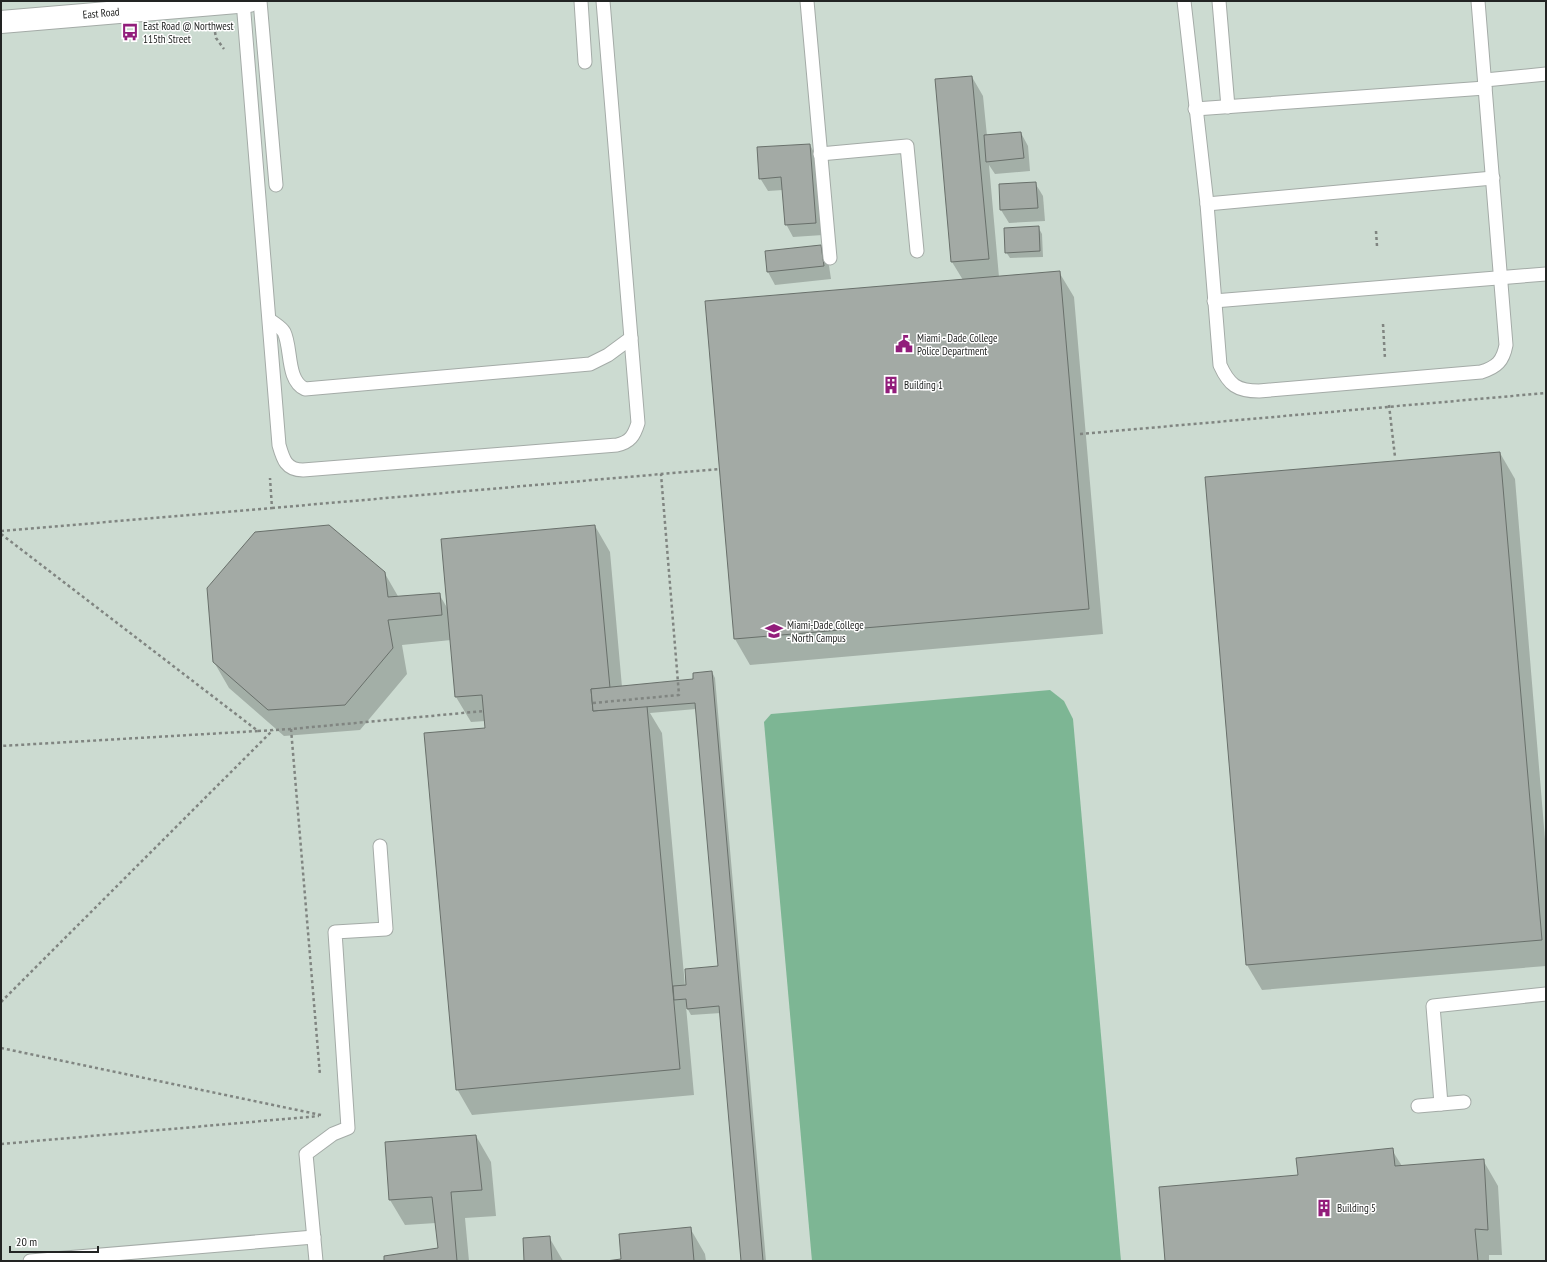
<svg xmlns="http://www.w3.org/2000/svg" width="1547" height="1262" viewBox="0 0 1547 1262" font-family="'PT Sans Narrow',sans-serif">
  <rect width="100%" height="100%" fill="#dde5df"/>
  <rect fill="#ccdbd1" x="1" y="1" width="1545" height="1260"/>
  <path fill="#7db694" d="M1050,690L1064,701L1073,719L1121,1261H812L764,722L771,714Z"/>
  <g fill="#0003" fill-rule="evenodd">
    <path d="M972,77L983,96L987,136L1021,133L1028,146L1030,171L995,174L989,165L999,277L1059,272L1074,297L1103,634L750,665L735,639L706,302L963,280L952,262Z"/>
    <path d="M810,145L817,158L823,235L793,237L786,224L783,190L768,191L760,178Z"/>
    <path d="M1035,183L1043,196L1045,221L1009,223L1001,210L1000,185Z"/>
    <path d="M1038,227L1042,234L1043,257L1010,258L1006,252Z"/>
    <path d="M821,246L828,259L831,279L775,285L768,272Z"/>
    <path d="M1500,453L1515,479L1546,851V966L1262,990L1247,965Z"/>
    <path d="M595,526L610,552L622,687L694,680L712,672L715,678L766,1261H742L721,1013L691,1015L686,1006L694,1095L472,1115L457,1089L486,729V721L471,722L456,697L451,640L402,645L407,674L360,730L284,736L229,688L214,662L384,572L399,598L439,594L449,611ZM696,709L719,967L685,986L662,733L650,713Z"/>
    <path d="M476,1136L491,1162L496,1216L465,1218L469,1261H385L439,1249L436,1223L405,1225L390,1200Z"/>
    <path d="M1392,1150L1402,1166L1483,1160L1498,1186L1502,1255H1489V1261H1166L1299,1176Z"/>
    <path d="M690,1228L705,1254L706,1261H614L622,1260Z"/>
    <path d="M549,1237L563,1261H525Z"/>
  </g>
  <g fill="#a3aaa5" stroke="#69706b">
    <path d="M972,76L989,259L951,262L935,79Z"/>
    <path d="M1021,132L1024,158L986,162L984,135Z"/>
    <path d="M810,144L816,223L785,225L781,177L759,179L757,147Z"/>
    <path d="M1036,182L1038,208L1000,210L999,184Z"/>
    <path d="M1039,226L1040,251L1005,253L1004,228Z"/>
    <path d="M821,245L824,266L767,272L765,251Z"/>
    <path d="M1060,271L1089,609L734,639L705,301Z"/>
    <path d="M1500,452L1542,940L1246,965L1205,477Z"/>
    <path d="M329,525L385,572L388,597L440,593L442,615L388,620L393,648L345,705L268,710L213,662L207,588L255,532Z"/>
    <path d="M595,525L610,688L591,689L593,711L647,706L680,1069L456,1090L424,733L485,728L482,695L455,697L441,539Z"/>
    <path d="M712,671L763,1261H741L719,1006L687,1009L686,999L674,1000L673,986L686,985L685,969L718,966L695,703L593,711L591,689L693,679V673Z"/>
    <path d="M476,1135L482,1190L451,1192L457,1261H384V1256L438,1248L432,1197L389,1200L385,1142Z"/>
    <path d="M1393,1148L1395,1166L1484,1159L1488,1230L1475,1229L1478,1261H1165L1159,1187L1298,1175L1296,1158Z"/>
    <path d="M691,1227L694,1261H606L621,1259L619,1234Z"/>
    <path d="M550,1236L552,1261H524L523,1238Z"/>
  </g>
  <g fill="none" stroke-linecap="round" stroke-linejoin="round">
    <g stroke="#a4aba7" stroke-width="15">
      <g id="service">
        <path d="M243,1L279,445C283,459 286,470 303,470L617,445C630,442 634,436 638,423L603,1"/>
        <path d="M260,1L276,185"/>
        <path d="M581,1L585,62"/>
        <path d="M807,1L830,258"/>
        <path d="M1184,1L1207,204L1220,365C1229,385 1237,391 1259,391L1481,372C1497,367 1503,361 1506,345L1478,1"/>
        <path d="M1219,1L1228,107"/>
        <path d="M1485,80L1546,74"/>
        <path d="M1195,109L1485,88"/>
        <path d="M820,154L907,146L917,251"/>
        <path d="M1207,204L1493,178"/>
        <path d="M1214,301L1546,274"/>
        <path d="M270,320C275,324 281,327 284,332C292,348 286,380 305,389L590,364L608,355L631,338"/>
        <path d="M1441,1104L1433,1006L1546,994"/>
        <path d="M1418,1106L1464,1102"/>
        <path d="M30,1261L314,1237"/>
        <path d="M316,1261L306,1154L333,1134L348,1128L335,932L386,929L380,846"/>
      </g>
    </g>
    <g stroke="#a4aba7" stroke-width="24">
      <path id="minor" d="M1,22L249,1"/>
    </g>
    <g stroke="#808581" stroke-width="2.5" stroke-dasharray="3 3" stroke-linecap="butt">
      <path d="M215,32L216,38L224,49"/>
      <path d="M1376,231L1377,246"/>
      <path d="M1383,324L1385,359"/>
      <path d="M1389,405L1395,457"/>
      <path d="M1080,434L1546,393"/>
      <path d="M272,508L719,469"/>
      <path d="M1,531L272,508L270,478"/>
      <path d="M1,534L258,731L1,746"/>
      <path d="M593,703L679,695L661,474"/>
      <path d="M291,729L320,1075"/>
      <path d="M258,731L291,729L484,711"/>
      <path d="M1,1002L273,730"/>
      <path d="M1,1048L321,1115"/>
      <path d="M1,1144L319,1116"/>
    </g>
    <use href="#service" stroke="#fff" stroke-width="13"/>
    <use href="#minor" stroke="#fff" stroke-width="22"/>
  </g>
  <defs>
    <g id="bus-bare" transform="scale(1.38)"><path d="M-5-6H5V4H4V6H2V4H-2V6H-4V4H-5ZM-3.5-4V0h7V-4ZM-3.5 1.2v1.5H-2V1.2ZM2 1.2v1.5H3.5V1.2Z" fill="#921d7b" stroke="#fff" stroke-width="2.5" paint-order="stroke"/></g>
    <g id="civic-bare" transform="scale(1.38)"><path d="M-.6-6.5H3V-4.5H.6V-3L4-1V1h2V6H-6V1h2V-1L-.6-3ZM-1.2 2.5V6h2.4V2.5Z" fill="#921d7b" stroke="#fff" stroke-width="2.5" paint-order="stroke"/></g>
    <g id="building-bare" transform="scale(1.38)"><path d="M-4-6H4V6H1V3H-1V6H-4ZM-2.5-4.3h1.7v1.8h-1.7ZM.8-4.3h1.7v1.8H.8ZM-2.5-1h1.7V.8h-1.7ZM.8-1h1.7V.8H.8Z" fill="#921d7b" stroke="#fff" stroke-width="2.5" paint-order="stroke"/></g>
    <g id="university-bare" transform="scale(1.38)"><path d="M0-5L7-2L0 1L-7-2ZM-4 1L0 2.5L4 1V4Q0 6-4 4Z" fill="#921d7b" stroke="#fff" stroke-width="2.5" paint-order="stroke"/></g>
  </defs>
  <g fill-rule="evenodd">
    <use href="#bus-bare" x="130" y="32"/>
    <use href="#civic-bare" x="904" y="344"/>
    <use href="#building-bare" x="891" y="385"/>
    <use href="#university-bare" x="774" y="631"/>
    <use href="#building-bare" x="1324" y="1208"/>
  </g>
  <g text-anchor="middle" stroke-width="3" stroke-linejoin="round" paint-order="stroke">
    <g font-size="11" fill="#222423" stroke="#fff">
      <text transform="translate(101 13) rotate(-5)" y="4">East Road</text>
    </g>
    <g font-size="11" fill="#222423" stroke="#fff" text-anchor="start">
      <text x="143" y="30">East Road @ Northwest<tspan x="143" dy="13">115th Street</tspan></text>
      <text x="917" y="342">Miami - Dade College<tspan x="917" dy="13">Police Department</tspan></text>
      <text x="904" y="389">Building 1</text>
      <text x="787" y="629">Miami-Dade College<tspan x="787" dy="13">- North Campus</tspan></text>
      <text x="1337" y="1212">Building 5</text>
    </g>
  </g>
  <rect width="1547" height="1262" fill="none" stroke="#222423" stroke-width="4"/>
  <path d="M10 1246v6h88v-6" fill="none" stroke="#222423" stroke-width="2"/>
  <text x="16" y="1246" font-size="12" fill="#222423" stroke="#ffffff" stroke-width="3" paint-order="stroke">20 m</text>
</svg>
